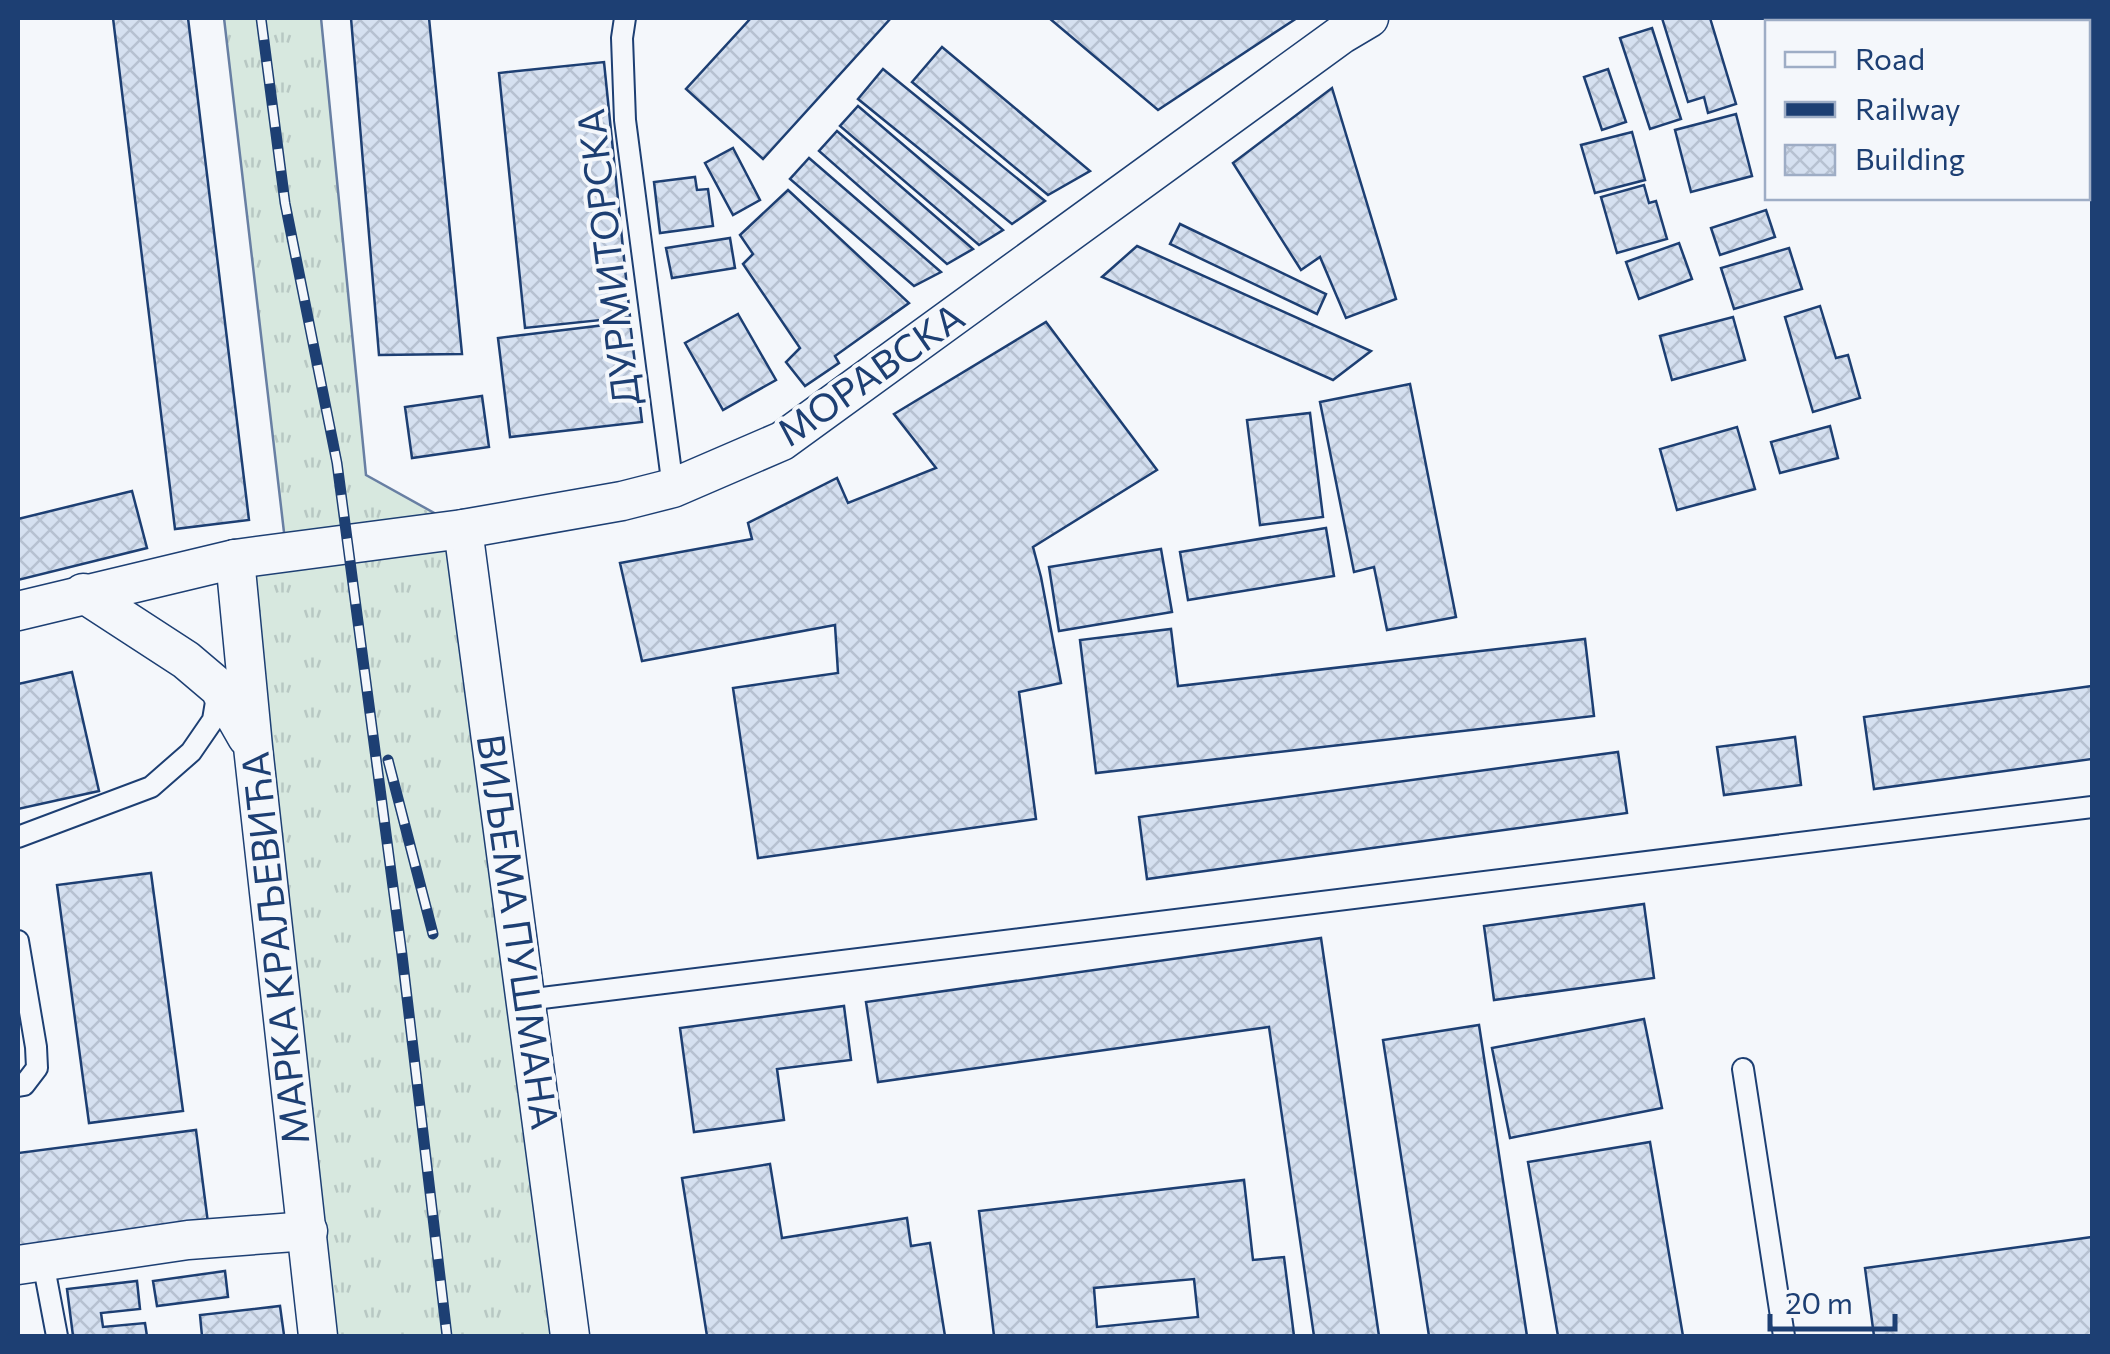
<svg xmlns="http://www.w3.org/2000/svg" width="2110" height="1354" viewBox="0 0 2110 1354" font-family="Commissioner,sans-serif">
  <defs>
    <pattern id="grass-tufts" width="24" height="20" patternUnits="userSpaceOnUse" patternTransform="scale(2.5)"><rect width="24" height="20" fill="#d7e8df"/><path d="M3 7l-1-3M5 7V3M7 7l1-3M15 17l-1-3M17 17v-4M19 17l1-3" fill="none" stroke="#b8c8c3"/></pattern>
    <pattern id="building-cross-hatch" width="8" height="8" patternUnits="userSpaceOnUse" patternTransform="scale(2.5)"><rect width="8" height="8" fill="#d5e0f0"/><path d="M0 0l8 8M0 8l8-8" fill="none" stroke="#b6c1d1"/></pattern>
  </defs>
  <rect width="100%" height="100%" fill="#f4f7fb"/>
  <path fill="url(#grass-tufts)" stroke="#687fa3" stroke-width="2.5" d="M224,18H321L366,475L463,529L570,1336H318L243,565L287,558Z"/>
  <g fill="url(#building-cross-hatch)" stroke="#1d3f73" stroke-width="2.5" fill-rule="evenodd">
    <path d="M113,18H188L249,520L175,529Z"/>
    <path d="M351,18H429L462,354L379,355Z"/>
    <path d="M751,18H891L763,159L686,89Z"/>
    <path d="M1049,18H1297L1158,110Z"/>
    <path d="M1662,18H1710L1736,104L1708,113L1704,97L1688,102Z"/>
    <path d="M2066,18H2092V116L2088,97V22H2068Z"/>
    <path d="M1652,28L1681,119L1650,129L1620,38Z"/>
    <path d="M942,47L1090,171L1048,195L912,82Z"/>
    <path d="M604,62L630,317L525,328L499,73Z"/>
    <path d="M883,69L1045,201L1012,224L858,99Z"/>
    <path d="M1608,69L1626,122L1602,130L1584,77Z"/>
    <path d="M1332,88L1396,299L1346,318L1320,257L1301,270L1233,163Z"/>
    <path d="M858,106L1003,230L979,245L840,126Z"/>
    <path d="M1736,114L1752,176L1691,192L1675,130Z"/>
    <path d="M837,131L973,249L947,264L819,151Z"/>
    <path d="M1632,132L1645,180L1595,193L1581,145Z"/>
    <path d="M733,148L760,200L733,215L705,163Z"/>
    <path d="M809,158L941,272L914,286L790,179Z"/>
    <path d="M695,177L697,190L708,189L713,226L660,233L654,182Z"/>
    <path d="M1644,185L1649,203L1656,201L1667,239L1617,253L1601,197Z"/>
    <path d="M788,190L909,303L835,356L839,363L805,386L786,362L800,348L743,264L753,254L740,235Z"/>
    <path d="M1766,210L1775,237L1720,255L1711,228Z"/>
    <path d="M1180,224L1326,294L1317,314L1170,244Z"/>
    <path d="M730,238L735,268L672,278L666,248Z"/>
    <path d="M1679,243L1692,279L1639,299L1626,262Z"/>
    <path d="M1137,246L1371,351L1333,380L1102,277Z"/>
    <path d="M1789,248L1802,289L1734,309L1721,268Z"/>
    <path d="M1820,306L1836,358L1848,355L1860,398L1813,412L1785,317Z"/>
    <path d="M738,314L776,380L723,410L685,343Z"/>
    <path d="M1733,317L1745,360L1672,380L1660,336Z"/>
    <path d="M630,322L642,422L510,437L498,338Z"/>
    <path d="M1046,322L1157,470L1033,547L1041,577L1061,683L1019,692L1036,819L758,858L733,688L838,673L835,625L642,661L620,563L752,539L748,523L837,478L848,503L936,468L894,414Z"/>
    <path d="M1410,384L1456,617L1387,630L1374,567L1354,572L1320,402Z"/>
    <path d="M482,396L489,447L412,458L405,407Z"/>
    <path d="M1310,413L1323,517L1260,525L1247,420Z"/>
    <path d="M1830,426L1838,458L1780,473L1771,442Z"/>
    <path d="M1737,427L1755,489L1677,510L1660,449Z"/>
    <path d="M132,491L147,548L18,580V519Z"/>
    <path d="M1326,528L1334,576L1188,600L1180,552Z"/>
    <path d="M1161,549L1172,612L1059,631L1049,567Z"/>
    <path d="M1171,629L1178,686L1585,639L1594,716L1096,773L1080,640Z"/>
    <path d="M72,672L99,791L18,809V684Z"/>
    <path d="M2092,686V759L1874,789L1864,717Z"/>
    <path d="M1795,737L1801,785L1724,795L1717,747Z"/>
    <path d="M1618,752L1627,813L1147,879L1139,817Z"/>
    <path d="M151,873L183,1111L89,1123L57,885Z"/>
    <path d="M1644,904L1654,978L1494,1000L1484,926Z"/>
    <path d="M1321,938L1379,1336H1314L1269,1027L878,1082L866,1002Z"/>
    <path d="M844,1006L851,1060L777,1069L784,1120L694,1132L680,1028Z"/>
    <path d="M1644,1019L1662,1108L1510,1138L1492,1048Z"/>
    <path d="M1479,1025L1527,1336H1429L1383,1040Z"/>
    <path d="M196,1130L208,1223L18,1246V1153Z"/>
    <path d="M1650,1142L1683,1336H1558L1528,1162Z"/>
    <path d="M770,1164L782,1238L907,1218L911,1246L930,1243L945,1336H707L682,1178Z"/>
    <path d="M1244,1180L1253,1260L1284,1257L1294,1336H994L979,1211ZM1194,1279L1198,1317L1097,1327L1094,1288Z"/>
    <path d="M2092,1237V1336H1874L1865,1268Z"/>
    <path d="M225,1271L228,1297L157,1306L153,1281Z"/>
    <path d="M137,1281L140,1309L101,1313L103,1327L145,1323L147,1336H73L67,1289Z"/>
    <path d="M280,1306L284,1335L202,1336L200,1315Z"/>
  </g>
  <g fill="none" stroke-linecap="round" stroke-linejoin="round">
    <g stroke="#1d3f73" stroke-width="24">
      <g id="lane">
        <path d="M625,18L622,38L625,120L673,488"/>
        <path d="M18,837L151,787L191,752L213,720L218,690"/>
        <path d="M18,941L36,1047L37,1068L24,1085L18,1086"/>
        <path d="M526,1000L2092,807"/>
        <path d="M1743,1069L1784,1336"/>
        <path d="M43,1262L57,1336"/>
      </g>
    </g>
    <g stroke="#1d3f73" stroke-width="41">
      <g id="street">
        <path d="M463,529L570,1336"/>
        <path d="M235,559L253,747L318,1336"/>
        <path d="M83,593L186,660L219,688L247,737"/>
        <path d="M18,611L235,559L463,529L622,501L673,488L782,441L1342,34L1369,18"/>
        <path d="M18,1265L188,1240L308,1231"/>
      </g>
    </g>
    <use href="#lane" stroke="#f4f7fb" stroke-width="20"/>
    <use href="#street" stroke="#f4f7fb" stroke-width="38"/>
    <g stroke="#1d3f73" stroke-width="11">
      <g id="rail">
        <path d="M261,18L285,203L337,463L402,955L447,1336"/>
        <path d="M388,760L433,934"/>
      </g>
    </g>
    <use href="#rail" stroke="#f4f7fb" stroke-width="8" stroke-dasharray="22" stroke-linecap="butt"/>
  </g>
  <g text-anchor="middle" stroke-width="8" stroke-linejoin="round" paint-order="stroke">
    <g font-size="38" fill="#1d3f73" stroke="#f4f7fb">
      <text transform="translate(609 257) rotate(-97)" y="13">ДУРМИТОРСКА</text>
      <text transform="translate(871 375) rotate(-35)" y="13">МОРАВСКА</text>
      <text transform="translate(517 932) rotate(82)" y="13">ВИЉЕМА ПУШМАНА</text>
      <text transform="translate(276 948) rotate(-96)" y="13">МАРКА КРАЉЕВИЋА</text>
    </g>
  </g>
  <rect width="2110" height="1354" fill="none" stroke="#1d3f73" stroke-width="40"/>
  <rect x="1765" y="20" width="325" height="180" fill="#f4f7fb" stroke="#9eadc5" stroke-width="2.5"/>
  <rect x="1785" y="52" width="50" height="15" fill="#f4f7fb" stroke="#9eadc5" stroke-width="2.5"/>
  <text x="1855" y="70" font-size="30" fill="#1d3f73">Road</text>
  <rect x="1785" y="102" width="50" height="15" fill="#1d3f73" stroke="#9eadc5" stroke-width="2.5"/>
  <text x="1855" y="120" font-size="30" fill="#1d3f73">Railway</text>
  <rect x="1785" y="145" width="50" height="30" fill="url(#building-cross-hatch)" stroke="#9eadc5" stroke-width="2.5"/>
  <text x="1855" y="170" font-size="30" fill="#1d3f73">Building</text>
  <path d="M1770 1314v15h125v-15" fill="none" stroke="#1d3f73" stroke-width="5"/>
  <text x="1785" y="1314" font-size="30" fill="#1d3f73" stroke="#f4f7fb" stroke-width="8" paint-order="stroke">20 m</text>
</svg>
